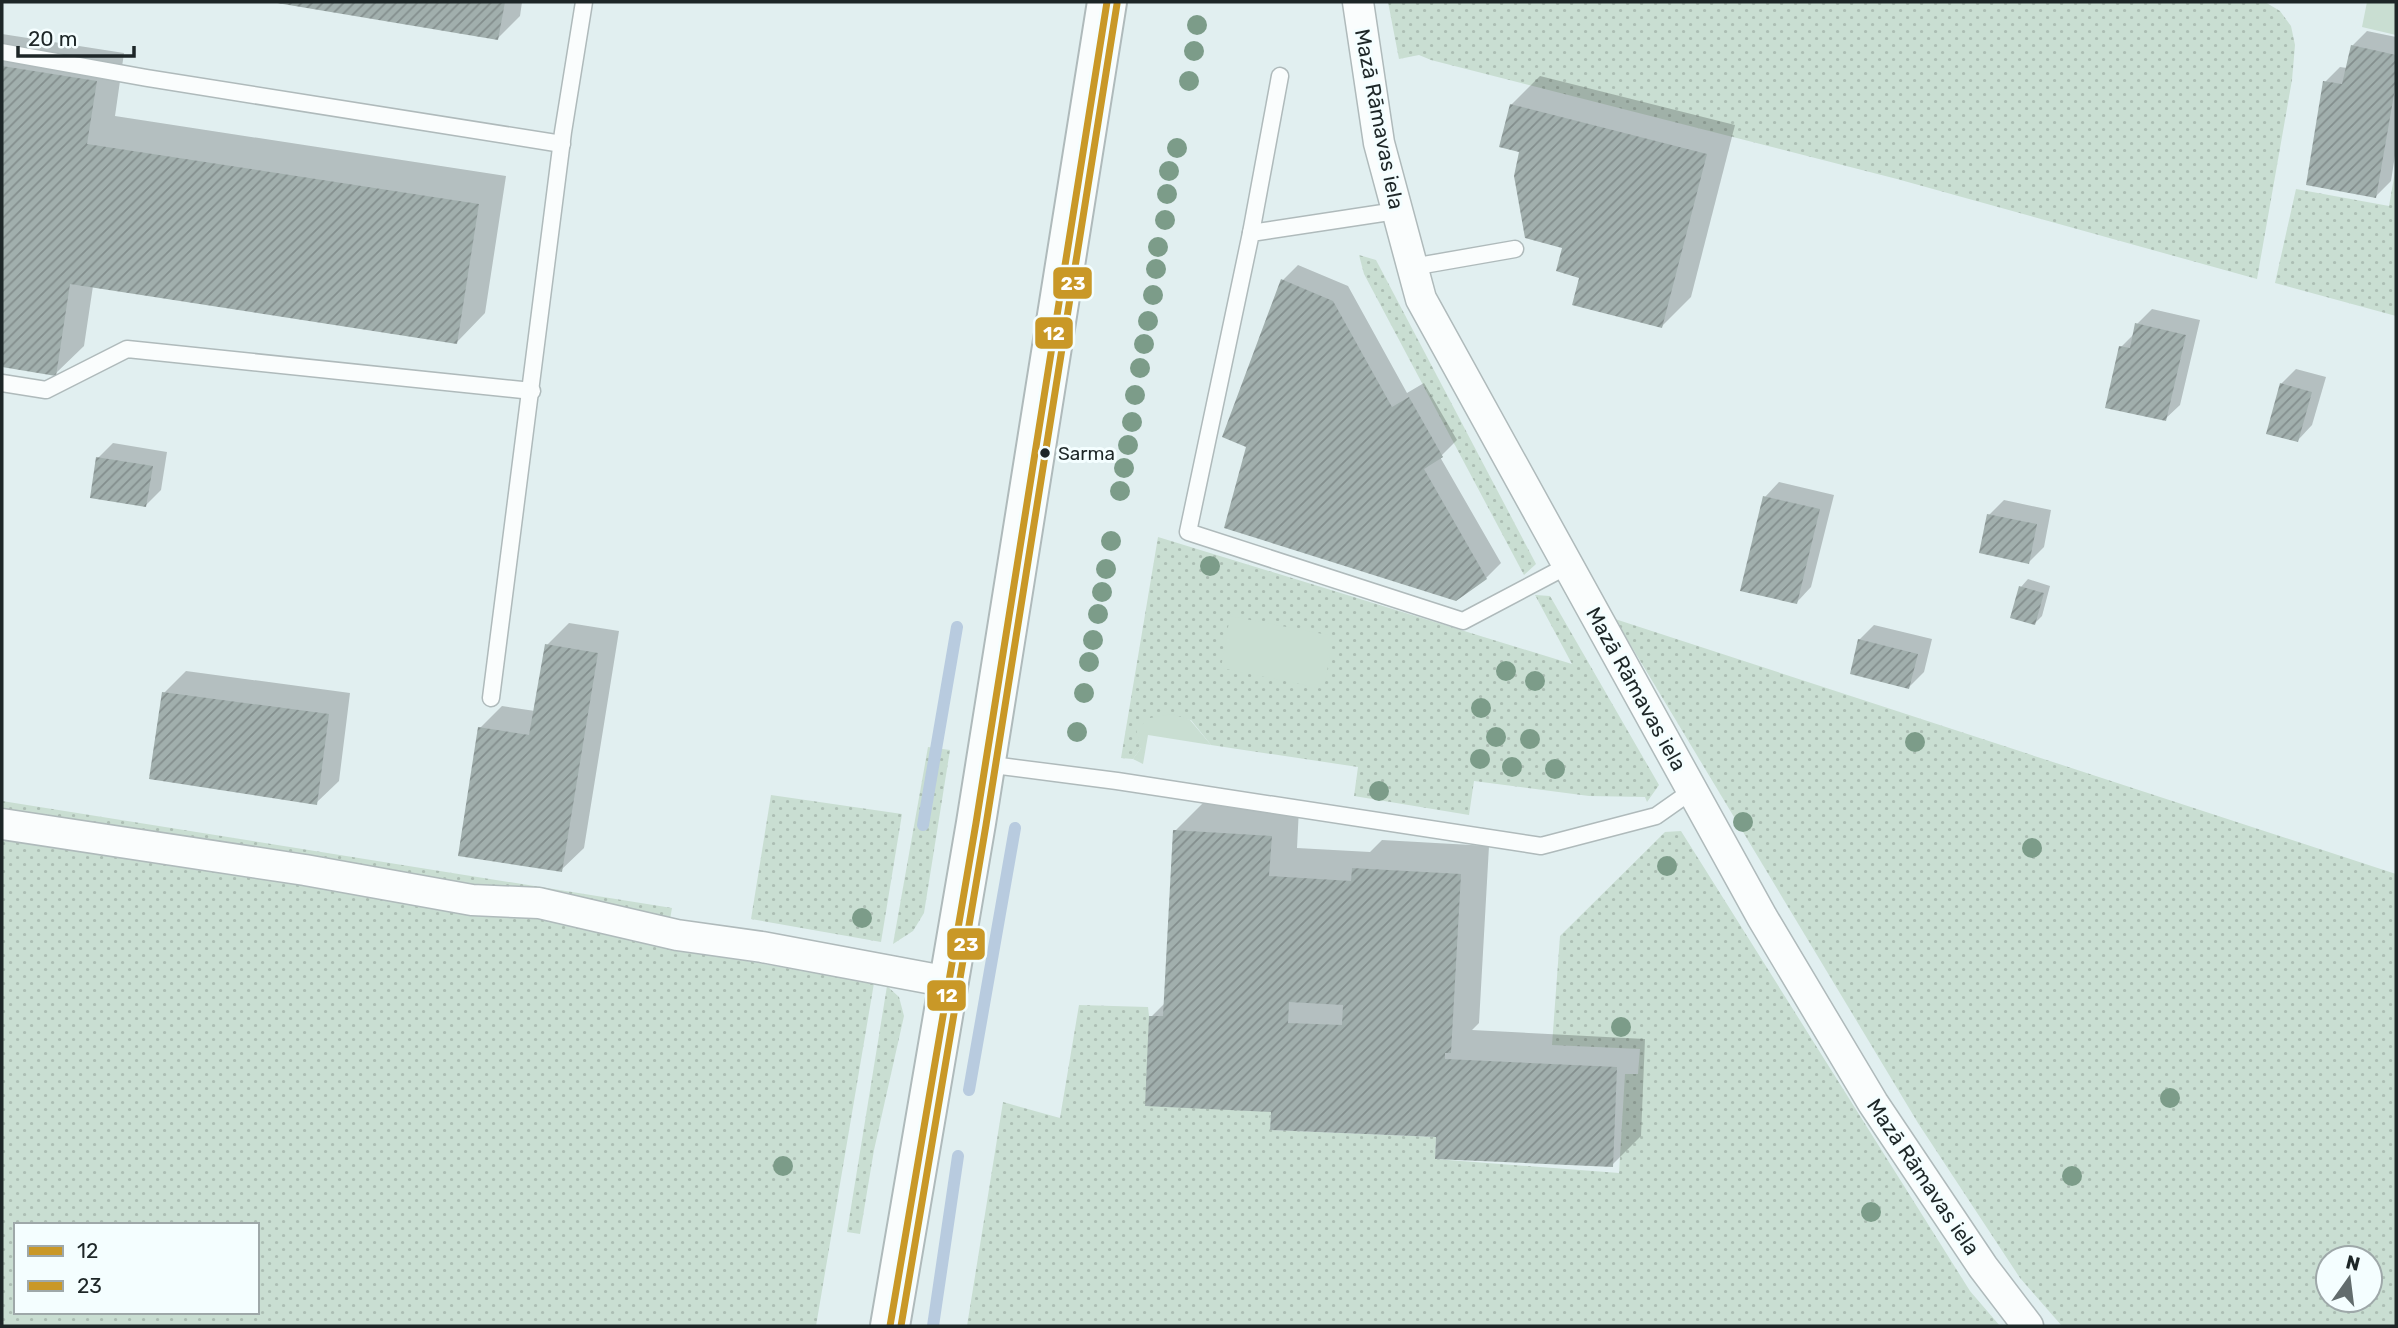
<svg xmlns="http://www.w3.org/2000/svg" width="2398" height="1328" viewBox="0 0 2398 1328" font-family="Rubik,sans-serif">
  <defs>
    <pattern id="grass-dots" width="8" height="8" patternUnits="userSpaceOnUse" patternTransform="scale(1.75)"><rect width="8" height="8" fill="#c9ded2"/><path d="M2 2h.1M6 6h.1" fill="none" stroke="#acbeb4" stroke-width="1.8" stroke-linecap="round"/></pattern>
    <pattern id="building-hatch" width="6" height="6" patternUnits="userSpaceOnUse" patternTransform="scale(1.75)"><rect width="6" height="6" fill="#a1afad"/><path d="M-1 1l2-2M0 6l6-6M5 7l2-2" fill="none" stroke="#838e8d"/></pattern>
  </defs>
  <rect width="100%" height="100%" fill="#e1eff0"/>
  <g fill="url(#grass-dots)" fill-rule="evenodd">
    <path d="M1388,2H2265L2280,11L2291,26L2295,45L2292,80L2257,279L1897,179L1431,60L1419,55L1399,59Z"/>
    <path d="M2396,166V316L2275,283L2296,189L2389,206Z"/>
    <path d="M1359,255L1376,260L1536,564L1524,575L1364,274Z"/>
    <path d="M1158,537L1572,664L1535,595L1550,596L1659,785L1647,802L1645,797L1589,796L1474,781L1469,815L1354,796L1358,767L1211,745L1191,720L1150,718L1141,748L1133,759L1121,758Z"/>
    <path d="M1615,619L2396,874V1326H2062L2020,1278L1918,1123ZM2328,1258H2370V1300H2328Z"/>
    <path d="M928,747L950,750L924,913L913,931L893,944Z"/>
    <path d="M771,795L902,814L881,942L751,919Z"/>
    <path d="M2,801L672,908L665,947L874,983L816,1326H2ZM16,1225H257V1312H16Z"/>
    <path d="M1681,831L1970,1291L2000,1326H967L1003,1102L1060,1118L1079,1005L1148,1007L1149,1016L1271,1112L1270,1130L1436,1137L1435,1159L1619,1173L1625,1074H1638L1640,1049L1552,1045L1560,936L1665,832Z"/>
    <path d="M887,986L899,997L904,1016L874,1150L860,1234L847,1232Z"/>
  </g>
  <g fill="#c9ded2">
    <path d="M2367,2H2396V35L2362,27Z"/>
    <path d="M1230,616L1333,636L1324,689L1221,668Z"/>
    <path d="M1172,714L1190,720L1211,745L1148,735L1143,764L1133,759L1141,748L1136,729L1150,718Z"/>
  </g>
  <g fill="#0003">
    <path d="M273,2H522L520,16L498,38Z"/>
    <path d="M2367,31L2396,37V149L2391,181L2376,196L2325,82L2340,67L2347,68L2352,46Z"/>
    <path d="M2,34L124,53L115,116L506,176L485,313L457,342L93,286L84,346L55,374L2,365Z"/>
    <path d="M1540,76L1735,125L1691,297L1662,326L1581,276L1564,246L1522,151L1511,105Z"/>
    <path d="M1298,265L1348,286L1407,393L1424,383L1457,440L1440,457L1501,563L1486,578L1248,446L1224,436L1283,280Z"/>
    <path d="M2152,309L2200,320L2180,405L2165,419L2121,347L2135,333L2137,324Z"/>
    <path d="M2296,369L2326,377L2312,425L2298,440L2281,384Z"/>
    <path d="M113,443L167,452L161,490L146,505L98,458Z"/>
    <path d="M1779,482L1834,495L1811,587L1797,602L1765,497Z"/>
    <path d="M2004,500L2051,510L2044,547L2029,562L1989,515Z"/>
    <path d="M2028,579L2050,586L2042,616L2035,623L2021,587Z"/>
    <path d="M569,623L619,631L584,848L561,870L480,728L502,706L535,711L547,645Z"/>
    <path d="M1874,625L1932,639L1924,672L1909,687L1859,640Z"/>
    <path d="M186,671L350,693L339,781L316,803L164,693Z"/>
    <path d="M1204,802L1299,808L1297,848L1370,852L1382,840L1489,846L1479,1023L1472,1030L1645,1039L1641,1136L1612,1165L1273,1110L1151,1017L1166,1002L1175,831Z"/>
  </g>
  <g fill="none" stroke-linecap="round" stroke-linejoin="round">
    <g stroke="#b8cbdf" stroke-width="12">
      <path d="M923,825L957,627"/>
      <path d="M969,1090L1015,828"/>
      <path d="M933,1326L958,1156"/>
    </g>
  </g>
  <g fill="url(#building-hatch)" fill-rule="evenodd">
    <path d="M271,2H505L498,40Z"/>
    <path d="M2351,45L2396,55V83L2376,198L2306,185L2323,81L2342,84Z"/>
    <path d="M2,66L97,81L87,144L479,204L457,344L70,284L56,376L2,367Z"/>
    <path d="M1510,104L1707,154L1662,328L1572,305L1579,278L1556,271L1562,248L1525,238L1514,176L1519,152L1499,147Z"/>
    <path d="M1281,279L1333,301L1392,407L1409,397L1443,457L1424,469L1487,579L1456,601L1224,528L1246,447L1222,437Z"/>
    <path d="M2135,323L2186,335L2166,421L2105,408L2119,346L2130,348Z"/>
    <path d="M2280,383L2312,392L2298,442L2266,434Z"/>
    <path d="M96,457L153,466L146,507L90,498Z"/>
    <path d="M1763,496L1820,509L1797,604L1740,591Z"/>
    <path d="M1987,514L2037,524L2029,564L1979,553Z"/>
    <path d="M2019,586L2044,593L2035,625L2010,618Z"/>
    <path d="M1858,639L1918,654L1909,689L1850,674Z"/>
    <path d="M545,644L598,653L562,872L458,856L478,727L529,735Z"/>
    <path d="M162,692L329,714L317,805L149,779Z"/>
    <path d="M1173,830L1272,836L1269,876L1351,881L1352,868L1461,874L1451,1053H1445V1059L1617,1067L1613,1167L1435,1159L1436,1137L1270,1130L1271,1112L1145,1106L1149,1016H1163ZM1289,1002L1343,1005L1342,1025L1288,1023Z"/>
  </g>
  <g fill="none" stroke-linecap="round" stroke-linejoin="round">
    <g stroke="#afbabb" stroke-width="19">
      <g id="service">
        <path d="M2,52L147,78L562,144"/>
        <path d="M1396,211L1251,233L1188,532L1463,621L1567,566"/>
        <path d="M1251,233L1280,76"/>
        <path d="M1412,267L1515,249"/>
        <path d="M2,383L46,390L127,349L532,391"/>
        <path d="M491,698L563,132L584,2"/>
        <path d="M985,764L1117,781L1541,846L1656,816L1693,790"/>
      </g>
    </g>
    <g stroke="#afbabb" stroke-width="33">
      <g id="minor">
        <path d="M1358,2L1379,143L1421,299L1762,917L1873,1103L1983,1267L2028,1326"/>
        <path d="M2,824L305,870L472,900L539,903L677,935L762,947L949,982"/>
      </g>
    </g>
    <g stroke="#afbabb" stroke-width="42">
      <path id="secondary" d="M890,1326L976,823L1107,2"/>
    </g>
    <use href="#service" stroke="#fafdfd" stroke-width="16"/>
    <use href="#minor" stroke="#fafdfd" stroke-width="30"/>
    <use href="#secondary" stroke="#fafdfd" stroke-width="38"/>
    <g stroke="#f4feff" stroke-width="12">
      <path id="bus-1" d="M890,1326L976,823L1107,2"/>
    </g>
    <g stroke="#f4feff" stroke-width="12">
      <path id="bus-2" d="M901,1326L986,825L1117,4"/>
    </g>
    <use href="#bus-1" stroke="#c99827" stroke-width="7"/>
    <use href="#bus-2" stroke="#c99827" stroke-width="7"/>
  </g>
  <g fill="#7c9c89">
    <circle cx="1197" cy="25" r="10"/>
    <circle cx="1194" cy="51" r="10"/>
    <circle cx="1189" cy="81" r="10"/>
    <circle cx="1177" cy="148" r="10"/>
    <circle cx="1169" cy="171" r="10"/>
    <circle cx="1167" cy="194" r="10"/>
    <circle cx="1165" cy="220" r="10"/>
    <circle cx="1158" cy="247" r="10"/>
    <circle cx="1156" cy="269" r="10"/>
    <circle cx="1153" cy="295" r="10"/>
    <circle cx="1148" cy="321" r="10"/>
    <circle cx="1144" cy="344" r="10"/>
    <circle cx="1140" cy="368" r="10"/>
    <circle cx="1135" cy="395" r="10"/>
    <circle cx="1132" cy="422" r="10"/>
    <circle cx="1128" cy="445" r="10"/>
    <circle cx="1124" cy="468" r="10"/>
    <circle cx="1120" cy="491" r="10"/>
    <circle cx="1111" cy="541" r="10"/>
    <circle cx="1210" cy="566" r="10"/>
    <circle cx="1106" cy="569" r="10"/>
    <circle cx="1102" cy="592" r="10"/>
    <circle cx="1098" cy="614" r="10"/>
    <circle cx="1093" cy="640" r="10"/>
    <circle cx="1089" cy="662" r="10"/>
    <circle cx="1506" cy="671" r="10"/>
    <circle cx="1535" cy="681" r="10"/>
    <circle cx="1084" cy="693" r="10"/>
    <circle cx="1481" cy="708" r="10"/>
    <circle cx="1077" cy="732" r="10"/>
    <circle cx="1496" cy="737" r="10"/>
    <circle cx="1530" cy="739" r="10"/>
    <circle cx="1915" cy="742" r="10"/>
    <circle cx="1480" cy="759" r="10"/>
    <circle cx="1512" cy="767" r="10"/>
    <circle cx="1555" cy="769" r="10"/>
    <circle cx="1379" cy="791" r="10"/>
    <circle cx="1743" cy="822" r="10"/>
    <circle cx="2032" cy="848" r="10"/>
    <circle cx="1667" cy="866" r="10"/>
    <circle cx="862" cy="918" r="10"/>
    <circle cx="1621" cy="1027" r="10"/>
    <circle cx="2170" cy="1098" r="10"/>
    <circle cx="783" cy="1166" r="10"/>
    <circle cx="2072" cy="1176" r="10"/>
    <circle cx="1871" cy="1212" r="10"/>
  </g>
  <circle fill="#1d2627" stroke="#f4feff" stroke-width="2.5" cx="1045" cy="453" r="6"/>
  <g text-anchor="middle" stroke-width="6" stroke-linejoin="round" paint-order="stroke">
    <g font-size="19" fill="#1d2627" stroke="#f4feff" text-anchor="start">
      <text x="1058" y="460">Sarma</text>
    </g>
    <g font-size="21" fill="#1d2627" stroke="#f4feff">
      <text transform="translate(1379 119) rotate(79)" y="7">Mazā Rāmavas iela</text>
      <text transform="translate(1636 689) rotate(61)" y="7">Mazā Rāmavas iela</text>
      <text transform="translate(1923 1177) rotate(56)" y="7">Mazā Rāmavas iela</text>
    </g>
  </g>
  <g stroke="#f4feff" stroke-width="2.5">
    <rect x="1052" y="266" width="41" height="34" rx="7" fill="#c99827"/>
    <rect x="1034" y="316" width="40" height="34" rx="7" fill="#c99827"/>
    <rect x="946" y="927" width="40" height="34" rx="7" fill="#c99827"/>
    <rect x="926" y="979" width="41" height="33" rx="7" fill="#c99827"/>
  </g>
  <g font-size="19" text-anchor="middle" font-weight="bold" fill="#fff">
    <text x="1073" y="290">23</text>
    <text x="1054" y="340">12</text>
    <text x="966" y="951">23</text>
    <text x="947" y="1002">12</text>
  </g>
  <rect width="2398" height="1328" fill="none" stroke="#1d2627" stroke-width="7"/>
  <rect x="14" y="1223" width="245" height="91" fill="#f4feff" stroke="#9ea8a9" stroke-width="2"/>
  <rect x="28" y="1246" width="35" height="10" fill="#c99827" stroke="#9ea8a9" stroke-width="2"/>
  <text x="77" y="1258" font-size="21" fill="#1d2627">12</text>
  <rect x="28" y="1281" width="35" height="10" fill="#c99827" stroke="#9ea8a9" stroke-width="2"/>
  <text x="77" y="1293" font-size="21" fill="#1d2627">23</text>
  <g transform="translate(2349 1279) rotate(14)"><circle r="33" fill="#f4feff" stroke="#9ea8a9" stroke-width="2"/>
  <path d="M0-5L12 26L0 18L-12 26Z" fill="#626c6d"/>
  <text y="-10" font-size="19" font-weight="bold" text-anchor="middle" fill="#1d2627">N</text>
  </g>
  <path d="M18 46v10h116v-10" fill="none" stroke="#1d2627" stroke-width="3.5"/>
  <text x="28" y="46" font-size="21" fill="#1d2627" stroke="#f4feff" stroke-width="5" paint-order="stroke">20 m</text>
</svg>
